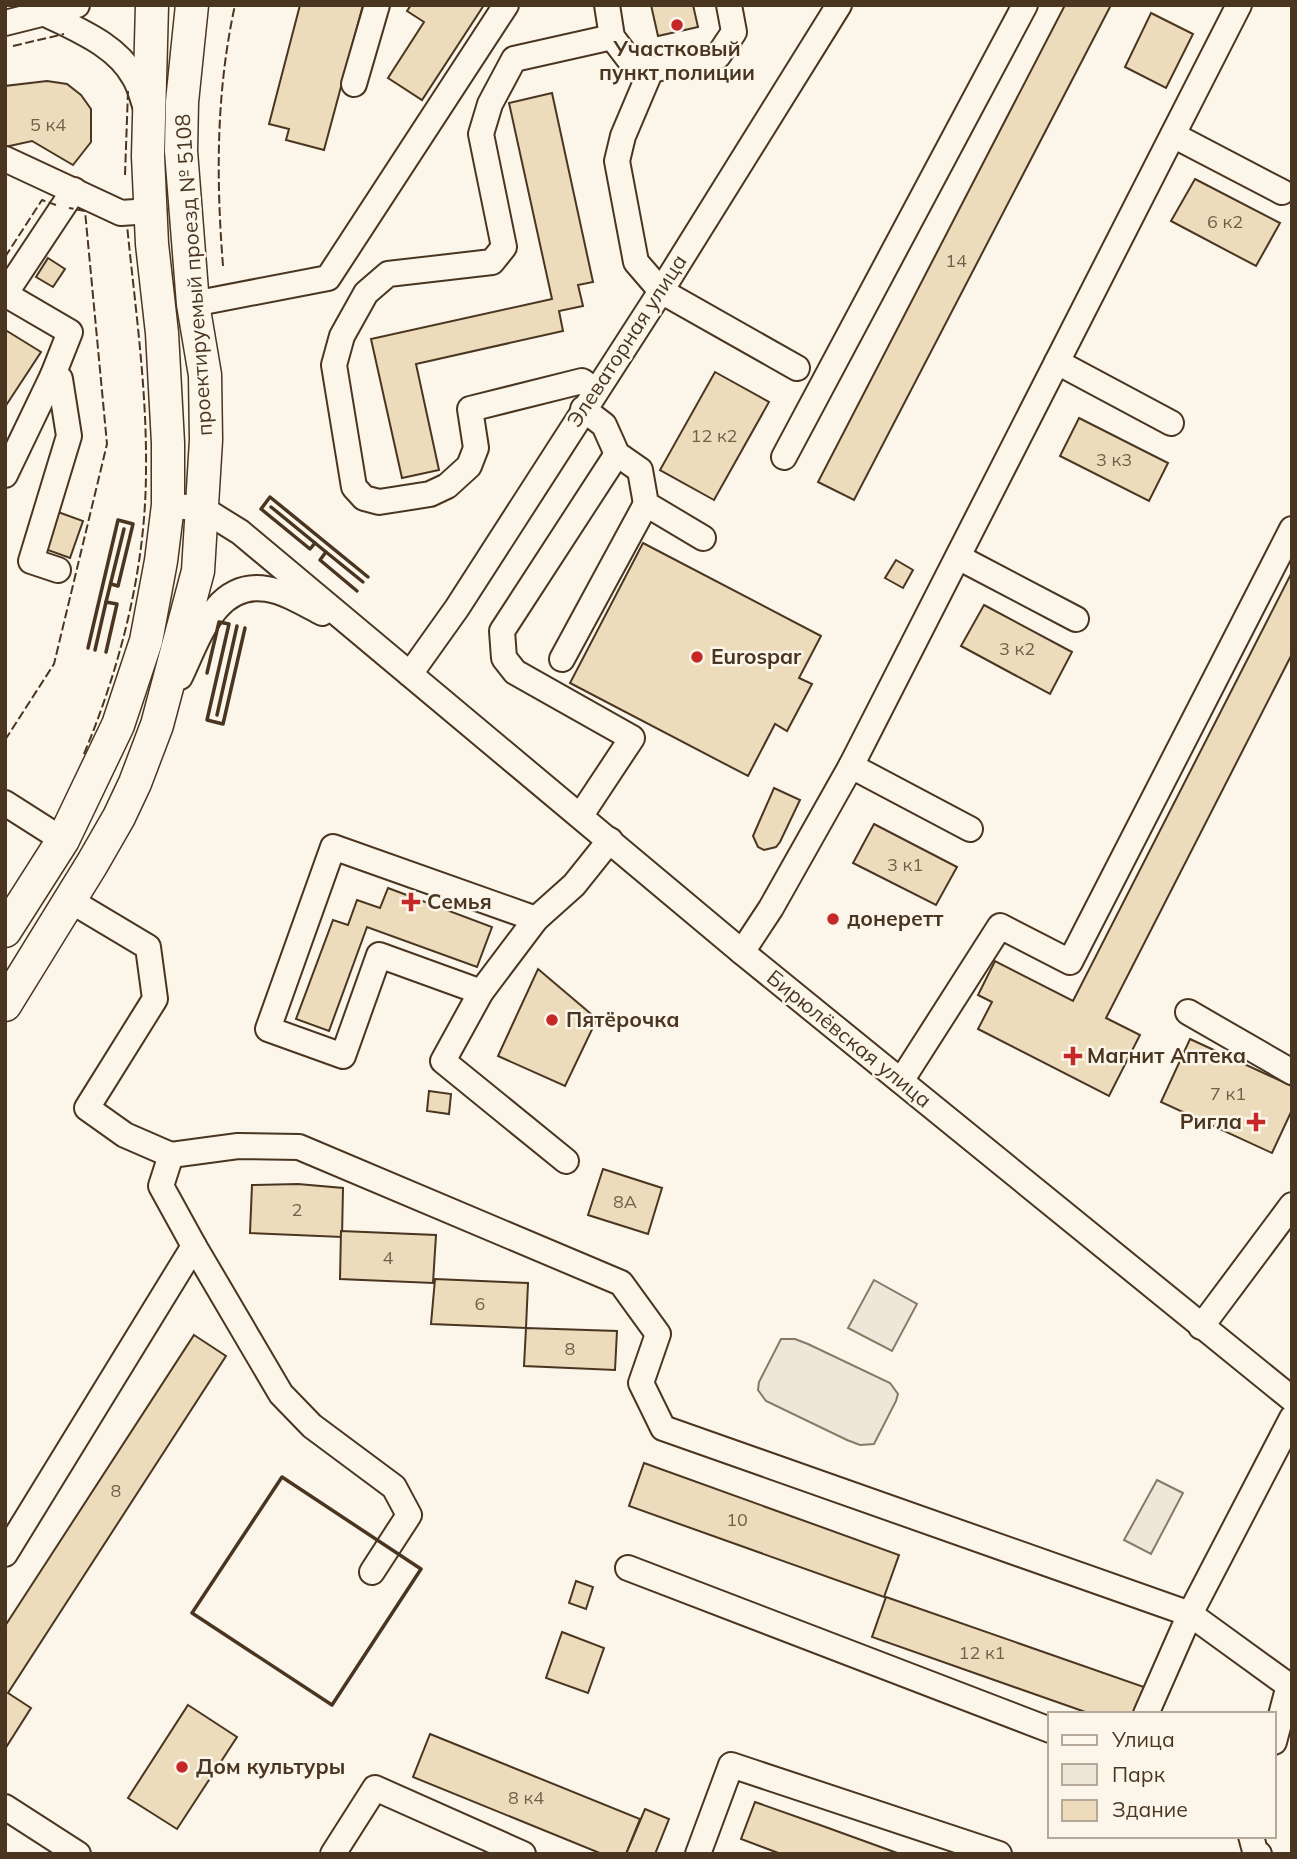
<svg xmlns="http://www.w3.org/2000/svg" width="1297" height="1859" viewBox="0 0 1297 1859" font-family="Mulish,sans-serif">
  <rect width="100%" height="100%" fill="#fbf6e9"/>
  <g fill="#ede6d9" stroke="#887966" stroke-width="2">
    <path d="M874,1280L917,1304L892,1351L848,1328Z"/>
    <path d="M781,1339H795L808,1344L890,1383L898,1394L896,1401L874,1444L860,1445L847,1440L766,1401L758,1390L759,1382Z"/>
    <path d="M1157,1480L1183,1493L1151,1554L1124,1540Z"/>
  </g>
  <g fill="#ecdcbc" stroke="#4a3520" stroke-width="2">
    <path d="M300,5H363L324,150L286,140L289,129L269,124Z"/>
    <path d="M411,5H484L422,100L388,78L424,22L407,11Z"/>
    <path d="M651,5H693L698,27L658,36Z"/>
    <path d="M1065,5H1111L854,500L818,482Z"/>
    <path d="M1151,13L1193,34L1166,88L1125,67Z"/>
    <path d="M47,81L67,84L81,95L91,109V142L73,165L32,141L5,147V86Z"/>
    <path d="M552,93L593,282L578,285L583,306L559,311L563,331L416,364L439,470L402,478L371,339L552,299L509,103Z"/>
    <path d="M1195,179L1280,223L1256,266L1171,221Z"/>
    <path d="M48,258L65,269L53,287L36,277Z"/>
    <path d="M7,331L41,352L5,407V333Z"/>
    <path d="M715,372L769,402L714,500L660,470Z"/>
    <path d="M1079,418L1168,463L1149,501L1060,456Z"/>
    <path d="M58,512L83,521L70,558L45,549Z"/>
    <path d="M643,543L821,636L799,678L812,684L787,731L775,724L748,776L570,683Z"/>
    <path d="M896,560L913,570L903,588L885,578Z"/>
    <path d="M1292,572V654L1106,1018L1140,1035L1109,1096L978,1029L992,1002L978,995L995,961L1073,1001Z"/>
    <path d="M984,605L1072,652L1050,694L961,646Z"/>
    <path d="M774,788L800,800L780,842L776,847L764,850L758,847L753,836Z"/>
    <path d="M874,824L957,867L936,905L853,863Z"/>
    <path d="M388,888L492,927L477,967L367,927L329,1031L296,1019L333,920L348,925L357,900L380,908Z"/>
    <path d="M538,969L597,1019L565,1086L498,1056Z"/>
    <path d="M1190,1039L1292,1086V1110L1272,1153L1161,1102Z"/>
    <path d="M429,1091L451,1094L449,1114L427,1111Z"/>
    <path d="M603,1169L662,1188L648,1234L588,1215Z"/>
    <path d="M298,1184L343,1188L342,1237L250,1233L252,1185Z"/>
    <path d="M341,1231L436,1235L433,1283L340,1279Z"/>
    <path d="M435,1279L528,1283L526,1328L431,1324Z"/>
    <path d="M526,1328L617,1331L615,1370L524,1366Z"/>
    <path d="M194,1335L226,1356L8,1693L31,1708L5,1749V1626Z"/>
    <path d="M644,1463L899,1555L884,1597L629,1506Z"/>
    <path d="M576,1581L593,1587L586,1609L569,1603Z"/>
    <path d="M886,1597L1144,1687L1134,1714H1091L872,1637Z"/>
    <path d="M562,1632L604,1648L588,1693L546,1678Z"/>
    <path d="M188,1705L237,1737L177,1829L128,1798Z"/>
    <path d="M430,1734L640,1819L626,1854H602L413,1777Z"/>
    <path d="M755,1802L820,1825L900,1854H781L741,1839Z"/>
    <path d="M645,1809L669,1819L655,1854H626Z"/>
  </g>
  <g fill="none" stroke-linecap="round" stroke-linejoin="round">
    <g stroke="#4a3520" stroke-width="28">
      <g id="minor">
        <path d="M607,5L612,37L628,58L651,70L718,56L734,32L729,5"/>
        <path d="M44,13C75,29 116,44 134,77C140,86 142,98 146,108"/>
        <path d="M5,23L77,5"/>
        <path d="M651,70L623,136L617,161L636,262L661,291L797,368"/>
        <path d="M354,84L377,5"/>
        <path d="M1173,135L1282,192"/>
        <path d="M5,159L121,213L150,211"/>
        <path d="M5,294L70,332L53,375L5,475"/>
        <path d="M5,294L74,190"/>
        <path d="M193,304L328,278L506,5"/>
        <path d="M1057,362L1171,423"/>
        <path d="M53,375L60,379L69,436L31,561L58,570"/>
        <path d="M596,391L582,381L470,409L476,448L469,466L447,486L430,494L379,502L364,498L354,487L334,365L342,336L366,293L388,274L492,262L504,247L481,134L490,104L514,59L612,37"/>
        <path d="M583,409L604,425L617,454L640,470L646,504L703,538"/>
        <path d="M784,457L1025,5"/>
        <path d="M168,505L203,509L240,532L742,952L1292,1399"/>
        <path d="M958,557L1076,619"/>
        <path d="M562,659L646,504"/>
        <path d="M410,674L457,608L661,291L839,5"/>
        <path d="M180,677C198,640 215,580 267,589C286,592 305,604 322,613"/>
        <path d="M851,766L970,829"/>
        <path d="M5,803L63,840"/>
        <path d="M581,815L632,738L515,672L504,658L502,631L617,454"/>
        <path d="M742,952L771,908L851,766L1239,5"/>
        <path d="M481,992L379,955L343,1056L268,1029L333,847L536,919"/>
        <path d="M1188,1012L1292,1072"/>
        <path d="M901,1081L1000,926L1070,962L1292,529"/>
        <path d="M171,1155L238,1146L299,1147L621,1283L658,1334L641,1383L663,1428L1190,1614L1292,1418"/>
        <path d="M566,1161L443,1061L481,992L536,919L574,885L610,840"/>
        <path d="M194,1246L281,1394L312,1426L394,1487L409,1515L372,1572"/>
        <path d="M1201,1327L1292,1205"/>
        <path d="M5,1554L194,1246L161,1186L171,1155L125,1135L87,1108L155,999L148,947L71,901"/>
        <path d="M628,1568L1050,1730"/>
        <path d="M1146,1714L1190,1614L1292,1688"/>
        <path d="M1274,1742L1289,1685"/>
        <path d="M5,1807L78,1854"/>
        <path d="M1251,1836L1255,1851L1259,1854"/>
        <path d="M333,1854L375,1788L523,1854"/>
        <path d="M698,1854L731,1765L999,1854"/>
      </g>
    </g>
    <g stroke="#4a3520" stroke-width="35">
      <g id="major">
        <path d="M5,931L63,840L118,725L146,641L161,561L168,505V443L162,333L152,244L148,156L152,5"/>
        <path d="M5,1005L92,864L119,817L135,783L157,725L198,571L206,440L205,375L193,304L181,151L182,102L192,5"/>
      </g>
    </g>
    <use href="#minor" stroke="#fbf6e9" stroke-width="24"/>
    <use href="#major" stroke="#fbf6e9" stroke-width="32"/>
    <g stroke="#4a3520" stroke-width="2" stroke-dasharray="9 3.5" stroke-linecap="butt">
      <path d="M13,46L64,34"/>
      <path d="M125,175L128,91"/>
      <path d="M5,257L42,200L56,205"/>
      <path d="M223,266C216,178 216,92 235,5"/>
      <path d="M5,740L54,664L107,444L85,211L69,208"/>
      <path d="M84,754C121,665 146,567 146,470C147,388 135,306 127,225"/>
    </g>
    <g stroke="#4a3520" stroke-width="3.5">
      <path d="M271,507L326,552"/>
      <path d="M315,543L310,549L261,509L270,497L368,577"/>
      <path d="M357,591L320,560L326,552L363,582"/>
      <path d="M106,602L124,529"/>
      <path d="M88,648L118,520L133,524L118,586L111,584"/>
      <path d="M95,650L106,602L117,604L106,652"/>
      <path d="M207,673L219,622L229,624L207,720L223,724L245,628"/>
      <path d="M217,715L237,626"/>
      <path d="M282,1477L421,1569L332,1705L192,1613Z"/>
    </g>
  </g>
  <g fill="#c62828" stroke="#fbf6e9" stroke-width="2.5">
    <circle cx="677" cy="25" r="7"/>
    <circle cx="697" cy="657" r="7"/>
    <path d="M407.5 891.5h7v7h7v7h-7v7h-7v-7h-7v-7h7z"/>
    <circle cx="833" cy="919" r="7"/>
    <circle cx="552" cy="1020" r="7"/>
    <path d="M1069.5 1045.5h7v7h7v7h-7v7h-7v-7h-7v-7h7z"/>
    <path d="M1252.5 1111.5h7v7h7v7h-7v7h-7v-7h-7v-7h7z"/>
    <circle cx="182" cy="1767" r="7"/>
  </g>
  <g text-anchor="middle" stroke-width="5" stroke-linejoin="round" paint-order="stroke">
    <g font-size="18" fill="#725f47">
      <text x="48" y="131">5 к4</text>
      <text x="1225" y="228">6 к2</text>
      <text x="956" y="267">14</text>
      <text x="714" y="442">12 к2</text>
      <text x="1114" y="466">3 к3</text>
      <text x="1017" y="655">3 к2</text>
      <text x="905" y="871">3 к1</text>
      <text x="1228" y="1100">7 к1</text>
      <text x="625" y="1208">8А</text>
      <text x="297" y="1216">2</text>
      <text x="388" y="1264">4</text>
      <text x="480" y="1310">6</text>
      <text x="570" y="1355">8</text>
      <text x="116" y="1497">8</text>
      <text x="737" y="1526">10</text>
      <text x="982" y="1659">12 к1</text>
      <text x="526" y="1804">8 к4</text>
    </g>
    <g font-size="21" font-weight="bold" fill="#4a3520" stroke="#fbf6e9" text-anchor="start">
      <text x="677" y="56" text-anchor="middle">Участковый<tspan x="677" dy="24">пункт полиции</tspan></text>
      <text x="711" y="664">Eurospar</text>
      <text x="427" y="909">Семья</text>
      <text x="847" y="926">донеретт</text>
      <text x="566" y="1027">Пятёрочка</text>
      <text x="1087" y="1063">Магнит Аптека</text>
      <text x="1242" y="1129" text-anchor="end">Ригла</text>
      <text x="196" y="1774">Дом культуры</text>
    </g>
    <g font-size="21" fill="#4a3520" stroke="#fbf6e9">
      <text transform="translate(194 275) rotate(-94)" y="7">проектируемый проезд № 5108</text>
      <text transform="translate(627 341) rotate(-57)" y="7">Элеваторная улица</text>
      <text transform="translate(849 1039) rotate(39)" y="7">Бирюлёвская улица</text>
    </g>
  </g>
  <rect width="1297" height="1859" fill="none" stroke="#4a3520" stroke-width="14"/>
  <rect x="1048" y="1712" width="228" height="126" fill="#fbf6e9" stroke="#b4a999" stroke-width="2"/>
  <rect x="1062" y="1735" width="35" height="10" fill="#fbf6e9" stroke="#b4a999" stroke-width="2"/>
  <text x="1112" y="1747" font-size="21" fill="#4a3520">Улица</text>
  <rect x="1062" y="1764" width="35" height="21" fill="#ede6d9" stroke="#b4a999" stroke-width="2"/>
  <text x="1112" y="1782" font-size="21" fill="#4a3520">Парк</text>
  <rect x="1062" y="1800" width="35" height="21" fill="#ecdcbc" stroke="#b4a999" stroke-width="2"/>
  <text x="1112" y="1817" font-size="21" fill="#4a3520">Здание</text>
</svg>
